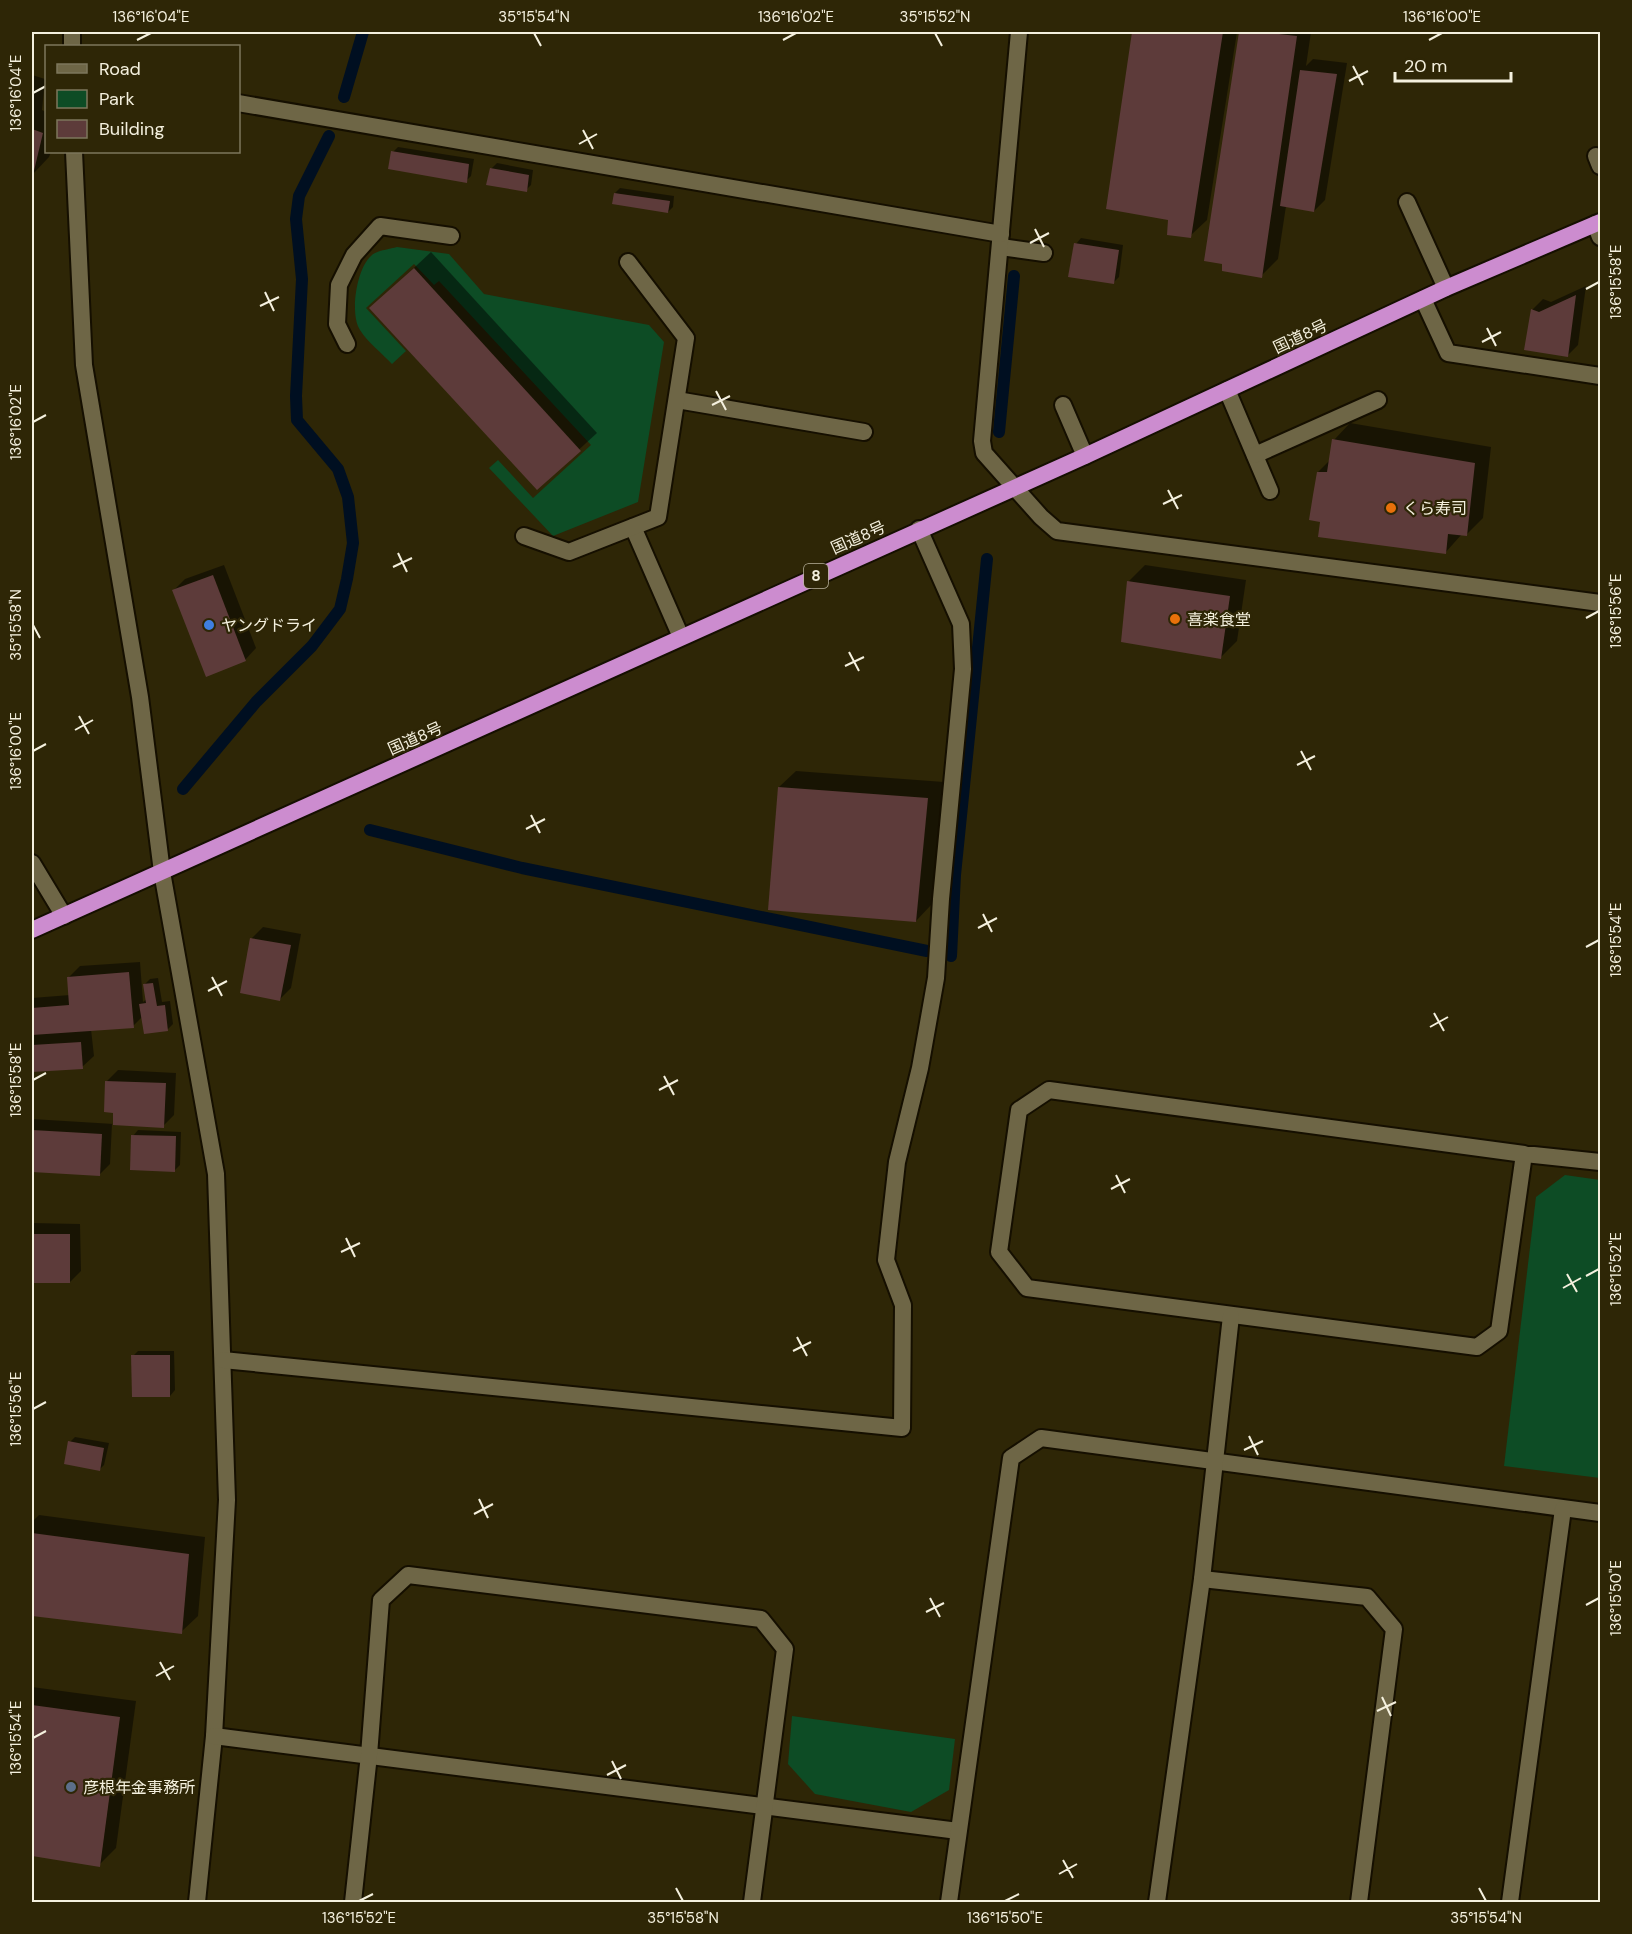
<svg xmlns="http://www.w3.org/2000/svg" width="1632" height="1934" viewBox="0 0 1632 1934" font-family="'DM Sans','Noto Sans JP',sans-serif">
  <rect width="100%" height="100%" fill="#2e2606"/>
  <g fill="#0d4c25">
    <path d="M397,247L449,254L484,294L649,325L664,342L638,502L553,536L489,468L498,460L533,498L591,445L439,281L434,285L414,264L366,308L406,351L392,364C382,353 368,343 360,330C349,314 357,262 375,253C381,250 390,249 397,247Z"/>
    <path d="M1565,1175L1600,1180V1478L1504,1466L1536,1197Z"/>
    <path d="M792,1716L955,1739L949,1790L911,1812L815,1794L788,1764Z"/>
  </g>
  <g fill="#0007">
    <path d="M1134,32H1237L1207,220L1190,236L1170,218L1108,208Z"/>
    <path d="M1241,32H1311L1306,66L1313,59L1347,63L1325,200L1314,211L1286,206L1278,259L1261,276L1224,263L1206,259Z"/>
    <path d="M32,75L45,79L42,110L46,112V152H51L49,157L33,174Z"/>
    <path d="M398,147L474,159L471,176L466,181L393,152Z"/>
    <path d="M497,163L533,170L531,185L526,190L491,169Z"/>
    <path d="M620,188L674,196L673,207L668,212L615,193Z"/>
    <path d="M1081,238L1123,245L1119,277L1113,283L1076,244Z"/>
    <path d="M431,252L597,433L537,488L371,308Z"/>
    <path d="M1586,286L1578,345L1567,356L1532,310L1543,299L1551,302Z"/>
    <path d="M1350,423L1491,447L1483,518L1466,535L1462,534L1445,553L1322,521L1318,472L1330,460L1334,440Z"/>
    <path d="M224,565L256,648L245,660L174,590L185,579Z"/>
    <path d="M1145,565L1246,580L1237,641L1221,657L1129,581Z"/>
    <path d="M796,771L944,782L932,904L916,921L779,787Z"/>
    <path d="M263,927L301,934L291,988L280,999L241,992L252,938Z"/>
    <path d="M140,962L143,1002L147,999L145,984L150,979L158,978L162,1002L170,1001L173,1024L168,1029L142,1017L133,1026L91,1029L94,1056L82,1067L32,1071V998L70,995L69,977L80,966Z"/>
    <path d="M118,1070L176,1073L174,1115L163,1126L112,1124L110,1164L99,1175L32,1171V1119L114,1124V1112L107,1081Z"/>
    <path d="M138,1130L181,1132L180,1165L175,1170L133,1136Z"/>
    <path d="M32,1223L80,1224L81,1271L70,1282H32Z"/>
    <path d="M138,1351H174L175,1390L170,1396L133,1356Z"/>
    <path d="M75,1437L109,1443L104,1465L99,1470L70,1442Z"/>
    <path d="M39,1515L205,1537L198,1616L181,1632L32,1615V1522Z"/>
    <path d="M32,1687L136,1701L116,1848L99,1865L32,1855Z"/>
  </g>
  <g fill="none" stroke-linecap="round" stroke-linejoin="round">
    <g stroke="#000f21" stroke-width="12">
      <path d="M344,97L363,32"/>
      <path d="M999,432L1014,276"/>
      <path d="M183,789L256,702L312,646L340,609L347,579L353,543L348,497L338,469L297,420L296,396L302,279L296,219L299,196L329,136"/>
      <path d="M370,830L522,868L927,951"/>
      <path d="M951,956L955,875L987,559"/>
    </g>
  </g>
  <g fill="#5d3b3a">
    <path d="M1132,32H1223L1191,238L1167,235L1168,220L1106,209Z"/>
    <path d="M1239,32H1260L1297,36L1262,278L1222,271V264L1204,261Z"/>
    <path d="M1300,70L1337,74L1314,212L1280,206Z"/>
    <path d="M32,129L43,133L32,179Z"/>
    <path d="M391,151L469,164L467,183L388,169Z"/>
    <path d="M490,168L529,175L527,192L486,185Z"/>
    <path d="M614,193L670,201L668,213L612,204Z"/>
    <path d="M1074,243L1119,250L1114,284L1068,277Z"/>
    <path d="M414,268L581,451L537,490L369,308Z"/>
    <path d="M1576,295L1568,357L1524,350L1531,309L1539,312Z"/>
    <path d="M1332,439L1475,463L1467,536L1448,534L1446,554L1318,537L1320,522L1309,520L1313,495L1317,472H1327Z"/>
    <path d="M213,575L246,661L206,677L172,590Z"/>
    <path d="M1127,581L1230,596L1221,659L1121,642Z"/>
    <path d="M778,787L928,798L916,922L768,910Z"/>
    <path d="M250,938L291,945L280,1001L240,993Z"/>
    <path d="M129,972L134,1028L32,1035V1008L69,1005L67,977Z"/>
    <path d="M153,983L157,1006L165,1005L168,1031L144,1034L139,1004L146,1003L143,984Z"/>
    <path d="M81,1042L83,1069L32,1072V1045Z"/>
    <path d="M105,1081L166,1083L164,1128L113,1125V1113L104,1112Z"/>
    <path d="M32,1130L102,1134L100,1176L32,1172Z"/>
    <path d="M131,1135L176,1136L175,1172L130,1170Z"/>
    <rect x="32" y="1234" width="38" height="49"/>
    <path d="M131,1355H170V1397H132Z"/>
    <path d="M68,1441L104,1448L100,1471L64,1464Z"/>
    <path d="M32,1533L189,1554L182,1634L32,1616Z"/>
    <path d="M32,1705L120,1717L100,1867L32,1856Z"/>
  </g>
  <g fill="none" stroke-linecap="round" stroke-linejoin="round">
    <g stroke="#150f00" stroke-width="20">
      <g id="service">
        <path d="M1596,156L1600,166"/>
        <path d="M1407,202L1446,288"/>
        <path d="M1001,247L1044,253"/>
        <path d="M347,344L337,324L339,285L354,255L380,226L451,236"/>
        <path d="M1227,390L1270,491"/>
        <path d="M677,400L864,432"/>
        <path d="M1063,405L1085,456"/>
        <path d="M1255,455L1378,400"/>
        <path d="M633,527L681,637"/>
        <path d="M524,536L569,552L658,517L686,338L628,262"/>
      </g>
    </g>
    <g stroke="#150f00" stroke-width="20">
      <g id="minor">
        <path d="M1019,32L982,441L984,453L1041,517L1057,531L1600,603"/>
        <path d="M72,46V32"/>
        <path d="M238,103L1001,234"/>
        <path d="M74,152L84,365L140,697L162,872L216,1174L227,1500L214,1736L197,1902"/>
        <path d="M1595,224L1600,237"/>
        <path d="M1423,299L1448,353L1600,376"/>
        <path d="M32,863L64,916"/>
        <path d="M1524,1154L1499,1331L1477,1347L1027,1288L999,1252L1019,1110L1049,1090L1524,1154L1600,1162"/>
        <path d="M223,1360L902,1428L903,1305L886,1260L897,1162L920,1068L936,978L941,899L963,669L961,624L919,529"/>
        <path d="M1202,1579L1367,1597L1394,1629L1359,1902"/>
        <path d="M214,1736L958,1831"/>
        <path d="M353,1902L369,1755L381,1600L408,1575L761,1619L785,1649L752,1902"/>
        <path d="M949,1902L1011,1458L1041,1438L1600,1513"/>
        <path d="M1157,1902L1202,1579L1231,1316"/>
        <path d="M1510,1902L1563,1509"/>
      </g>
    </g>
    <g stroke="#150f00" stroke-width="20">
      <path id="trunk" d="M32,930L1085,456L1446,288L1600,222"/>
    </g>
    <use href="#service" stroke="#6e6646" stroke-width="16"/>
    <use href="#minor" stroke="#6e6646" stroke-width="16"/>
    <use href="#trunk" stroke="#cc8ccf" stroke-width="16"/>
  </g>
  <path fill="none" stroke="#f4f0de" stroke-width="2" d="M534,33L541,46M935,33L942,46M137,40L151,33M783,40L796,33M1429,40L1442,33M1353,66L1363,85M1349,81L1368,71M33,93L46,86M583,130L593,149M579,144L597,134M1035,229L1044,247M1030,243L1049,233M1586,289L1599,282M265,292L274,311M260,306L279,297M1487,328L1496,346M1482,342L1501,332M716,391L726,410M712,405L730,396M33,422L46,415M1168,490L1178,509M1163,504L1182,495M398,553L407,572M393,567L412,558M1586,618L1599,611M33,625L40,638M849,652L859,671M845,666L864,657M79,716L89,734M75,730L93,720M33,751L46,744M1301,751L1311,770M1297,765L1315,756M531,815L540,833M526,829L545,819M983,914L992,932M978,928L997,918M1586,947L1599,940M212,977L222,996M208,991L227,981M1434,1013L1444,1031M1430,1027L1448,1017M664,1076L674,1095M33,1080L46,1073M659,1090L678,1080M1116,1175L1125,1193M1111,1189L1130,1179M346,1238L355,1257M341,1252L360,1243M1567,1274L1577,1292M1586,1276L1599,1269M1563,1288L1581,1278M797,1337L807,1356M793,1351L811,1342M33,1409L46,1402M1249,1436L1258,1455M1244,1450L1263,1441M479,1499L488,1518M474,1514L493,1504M930,1598L940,1617M1586,1605L1599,1598M926,1612L944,1603M160,1662L170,1680M156,1676L174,1666M1382,1697L1391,1716M1377,1711L1396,1702M33,1738L46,1731M612,1761L621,1779M607,1775L626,1765M1063,1860L1073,1878M1059,1874L1077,1864M676,1888L683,1901M1479,1888L1486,1901M359,1901L373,1894M1005,1901L1019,1894"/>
  <g fill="#e8710a" stroke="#2e2606" stroke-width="2">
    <circle cx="1391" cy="508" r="6"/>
    <circle cx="1175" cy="619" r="6"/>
  </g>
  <circle fill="#3f7fe0" stroke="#2e2606" stroke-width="2" cx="209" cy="625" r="6"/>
  <circle fill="#5c6f8a" stroke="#2e2606" stroke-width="2" cx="71" cy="1787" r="6"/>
  <g text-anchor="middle" stroke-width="4.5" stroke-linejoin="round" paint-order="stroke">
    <rect fill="#2e2606" stroke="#b9b39d" stroke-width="1.5" x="804" y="564" width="24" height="24" rx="4.5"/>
    <g font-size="15" font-weight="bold" fill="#f4f0de">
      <text x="816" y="581">8</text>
    </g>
    <g font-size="16" fill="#f4f0de" stroke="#2e2606">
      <text transform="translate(1300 336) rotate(-25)" y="6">国道8号</text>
      <text transform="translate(858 537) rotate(-24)" y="6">国道8号</text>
      <text transform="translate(415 738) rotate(-24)" y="6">国道8号</text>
    </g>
    <g font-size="16" fill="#f4f0de" stroke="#2e2606" text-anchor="start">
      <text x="1403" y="514">くら寿司</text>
      <text x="1187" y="625">喜楽食堂</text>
      <text x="221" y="631">ヤングドライ</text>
      <text x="83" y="1793">彦根年金事務所</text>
    </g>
  </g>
  <rect width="1632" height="1934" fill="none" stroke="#2e2606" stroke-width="66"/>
  <rect x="45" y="45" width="195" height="108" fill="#2e2606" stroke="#7d775c" stroke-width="1.5"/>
  <rect x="57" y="64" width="30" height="9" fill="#6e6646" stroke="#7d775c" stroke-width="1.5"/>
  <text x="99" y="75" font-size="18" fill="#f4f0de">Road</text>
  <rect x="57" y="90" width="30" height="18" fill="#0d4c25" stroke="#7d775c" stroke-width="1.5"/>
  <text x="99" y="105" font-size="18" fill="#f4f0de">Park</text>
  <rect x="57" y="120" width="30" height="18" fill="#5d3b3a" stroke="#7d775c" stroke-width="1.5"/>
  <text x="99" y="135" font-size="18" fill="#f4f0de">Building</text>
  <path d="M1395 72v9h116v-9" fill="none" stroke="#f4f0de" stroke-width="3"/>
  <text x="1404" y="72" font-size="18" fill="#f4f0de" stroke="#2e2606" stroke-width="4.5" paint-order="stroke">20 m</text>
  <rect x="33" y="33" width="1566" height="1868" fill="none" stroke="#f4f0de" stroke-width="2"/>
  <g font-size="15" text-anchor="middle" fill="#f4f0de">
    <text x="151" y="22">136°16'04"E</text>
    <text x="534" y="22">35°15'54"N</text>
    <text x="796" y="22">136°16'02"E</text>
    <text x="935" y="22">35°15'52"N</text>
    <text x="1442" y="22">136°16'00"E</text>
    <text transform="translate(16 93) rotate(-90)" y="5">136°16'04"E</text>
    <text transform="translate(1616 282) rotate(-90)" y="5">136°15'58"E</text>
    <text transform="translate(16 422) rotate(-90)" y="5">136°16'02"E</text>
    <text transform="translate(1616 611) rotate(-90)" y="5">136°15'56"E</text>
    <text transform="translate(16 625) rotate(-90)" y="5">35°15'58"N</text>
    <text transform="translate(16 751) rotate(-90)" y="5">136°16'00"E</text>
    <text transform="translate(1616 940) rotate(-90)" y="5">136°15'54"E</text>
    <text transform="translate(16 1080) rotate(-90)" y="5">136°15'58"E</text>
    <text transform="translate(1616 1269) rotate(-90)" y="5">136°15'52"E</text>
    <text transform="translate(16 1409) rotate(-90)" y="5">136°15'56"E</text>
    <text transform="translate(1616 1598) rotate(-90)" y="5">136°15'50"E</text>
    <text transform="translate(16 1738) rotate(-90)" y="5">136°15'54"E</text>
    <text x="359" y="1923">136°15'52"E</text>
    <text x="683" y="1923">35°15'58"N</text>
    <text x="1005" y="1923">136°15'50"E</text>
    <text x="1486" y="1923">35°15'54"N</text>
  </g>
</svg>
